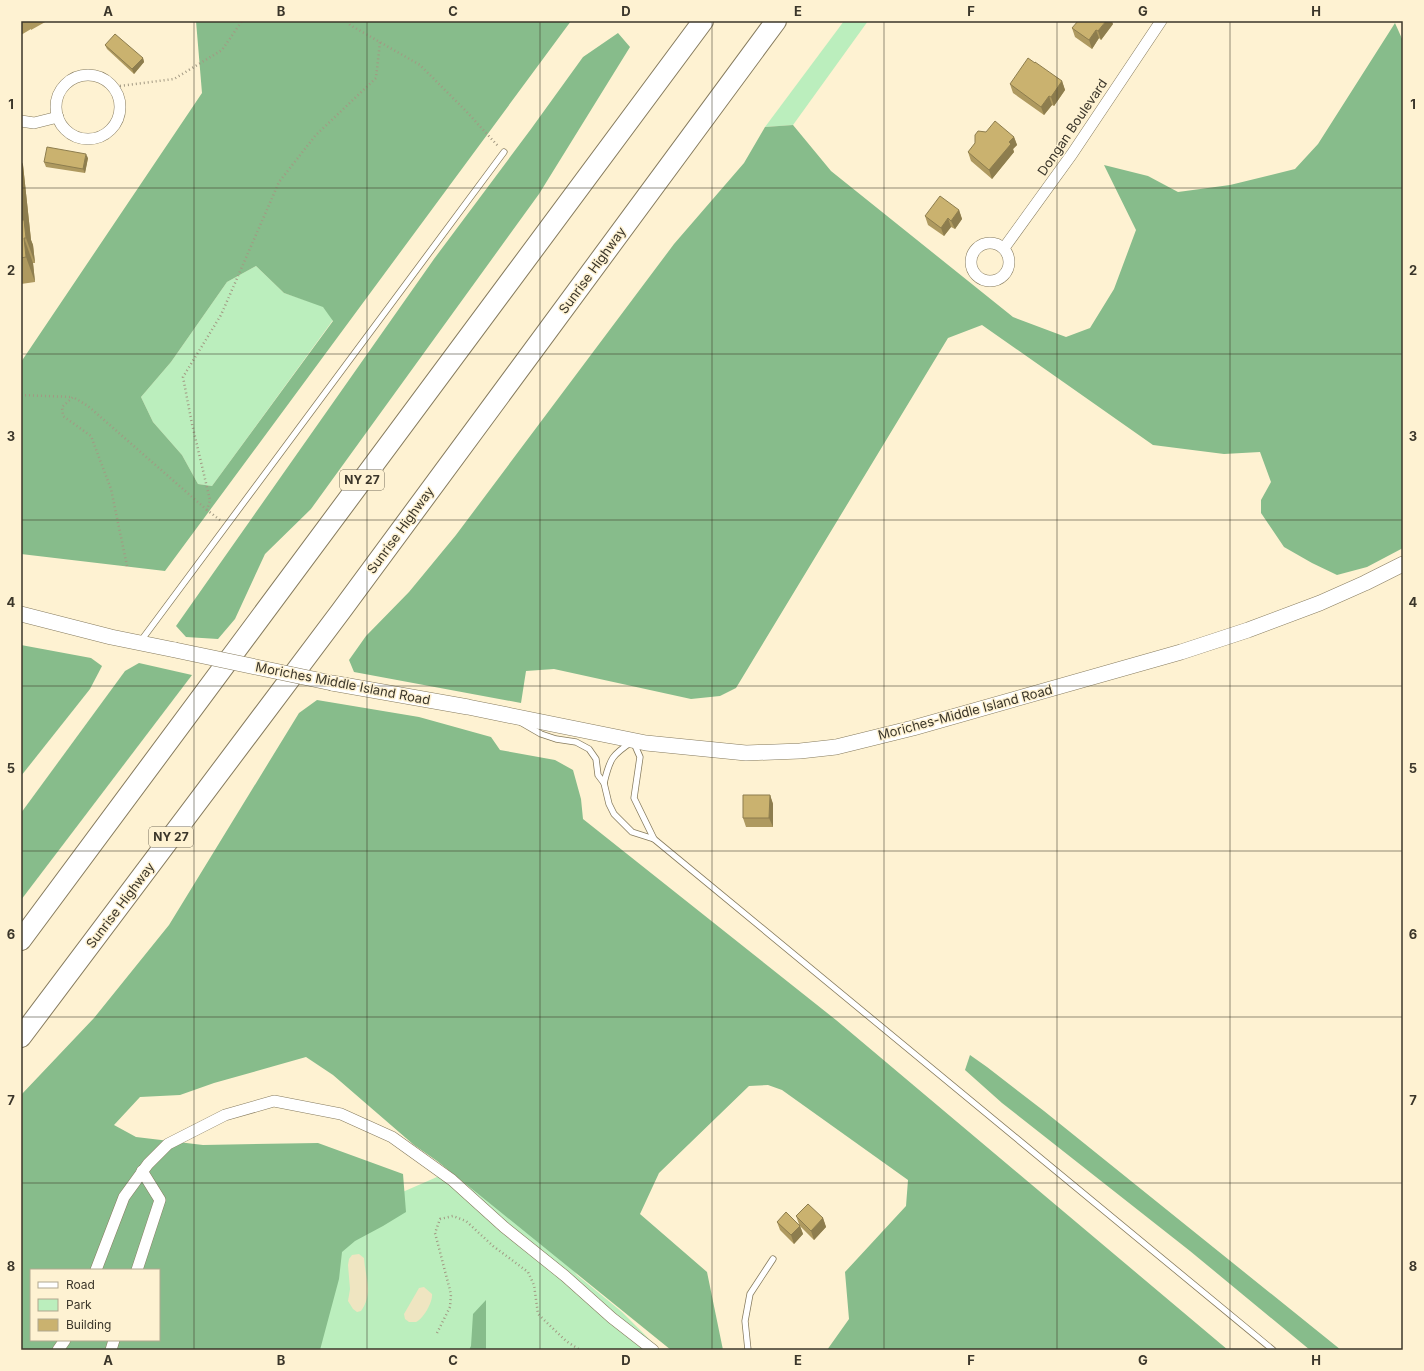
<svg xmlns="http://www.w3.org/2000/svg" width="1424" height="1371" viewBox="0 0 1424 1371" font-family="Inter,sans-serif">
  <rect width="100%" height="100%" fill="#fef2d2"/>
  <g fill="#bbeebd">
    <path d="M844,21H868L793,125L765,127Z"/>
    <path d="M256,266L284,293L323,306L333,320L212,486L198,484L182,455L153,422L141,397L171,362L227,282Z"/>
    <path d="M453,1170L528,1214L577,1275L622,1312L660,1350H311L343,1218Z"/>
  </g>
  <g fill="#87bc8b" fill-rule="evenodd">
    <path d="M196,21H571L165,571L21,554V362L202,93ZM256,266L284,293L323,307L333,321L212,486L198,484L182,455L153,422L141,397L171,362L227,282Z"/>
    <path d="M1395,23L1403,41V548L1367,567L1337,575L1312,563L1284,547L1261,513V500L1271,482L1260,452L1224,454L1153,445L982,325L948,338L736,688L720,696L691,699L554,669L526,671L521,703L354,672L349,660L366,636L409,592L456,535L674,244L744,163L765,127L793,125L831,171L1013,317L1066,337L1090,328L1114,289L1136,230L1104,165L1148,176L1178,192L1230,185L1295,169L1318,144Z"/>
    <path d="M618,33L630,47L539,194L311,509L265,554L235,619L218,639L186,637L176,626L434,259L531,129L583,57Z"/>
    <path d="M21,645L91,658L102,666L90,689L21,776Z"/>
    <path d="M139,663L192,675L21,900V813L125,671Z"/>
    <path d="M317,700L419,717L491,737L500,750L555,760L573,770L581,799L583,819L836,1020L1228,1350H827L849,1319L845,1272L906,1206L908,1180L782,1090L768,1085L749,1086L659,1173L640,1214L707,1272L723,1350H671L477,1193L437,1161L414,1145L333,1075L306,1057L214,1083L180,1095L140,1097L114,1125L136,1137L203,1145L318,1143L403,1174L406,1212L383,1226L355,1241L342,1252L339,1279L320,1350H21V1095L94,1018L169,925L299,713ZM31,1270H159V1340H31Z"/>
    <path d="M970,1055L987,1067L1044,1111L1341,1350H1310L1190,1251L1002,1103L965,1070Z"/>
    <path d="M486,1300V1350H469L471,1346L473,1314Z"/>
  </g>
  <g fill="#efe5c1">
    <path d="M359,1254L364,1258C365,1277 374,1293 361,1311L357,1312L353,1309L348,1301L350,1289L348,1265L349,1259L352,1255Z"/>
    <path d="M424,1287L432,1294C433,1302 423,1319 416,1322C414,1322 411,1322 409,1322L405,1319L404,1314L419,1288Z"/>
  </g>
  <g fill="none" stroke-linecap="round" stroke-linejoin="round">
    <g stroke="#867b5e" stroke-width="7">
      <g id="service">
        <path d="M140,642L504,152"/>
        <path d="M522,723L541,734L556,739L576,742L589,749L596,759L598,775L604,783L609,804L614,814L632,832L654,839"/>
        <path d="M604,783C610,758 612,755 633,741L640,757L634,798L654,839L1273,1350"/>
        <path d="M748,1350L745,1321L750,1294L773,1259"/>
      </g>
    </g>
    <g stroke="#867b5e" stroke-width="12">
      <g id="minor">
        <circle cx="88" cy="107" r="32"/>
        <path d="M21,121L34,123L58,117"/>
        <circle cx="990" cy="262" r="19"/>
        <path d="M1004,248L1072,154L1161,21"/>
        <path d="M96,1270L124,1197L148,1164L168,1144L225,1115L274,1101L341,1114L392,1137L452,1180L504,1227L565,1276L612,1318L653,1350"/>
        <path d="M137,1270L160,1200L142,1171"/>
        <path d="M58,1350L65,1340"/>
        <path d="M111,1350L114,1340"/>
      </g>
    </g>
    <g stroke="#867b5e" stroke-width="16">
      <g id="secondary">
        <path d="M21,614L111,637L175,650"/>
        <path d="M332,683L468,707L646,743L746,753L800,751L836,747L913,728L1181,652L1248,630L1320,603L1365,583L1403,564"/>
      </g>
    </g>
    <g stroke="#867b5e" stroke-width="22">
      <g id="motorway">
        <path d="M21,940L703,21"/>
        <path d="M21,1037L341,611L776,21"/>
      </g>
    </g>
    <g stroke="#a29983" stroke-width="2.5" stroke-dasharray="1 3" stroke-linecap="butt">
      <path d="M347,21L350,25L420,65L465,110L498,146"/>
      <path d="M112,87L174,79L222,50L242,21"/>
      <path d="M21,395L72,397"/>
      <path d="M220,520L207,510L210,500L192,424L183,377L221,315L279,182L315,136L376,78L380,42"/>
      <path d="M127,566L111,489L91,436L63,416L62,407L73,397L88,406L207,510"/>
      <path d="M437,1333L450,1307L451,1294L435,1233L440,1219L453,1216L466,1221L493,1246L528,1272L534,1285L538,1314L566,1341L580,1350"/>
    </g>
    <use href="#service" stroke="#fff" stroke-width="5.5"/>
    <use href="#minor" stroke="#fff" stroke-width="11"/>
    <use href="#secondary" stroke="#fff" stroke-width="15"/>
    <use href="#motorway" stroke="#fff" stroke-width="20"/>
    <g stroke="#867b5e" stroke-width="16" stroke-linecap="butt">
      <path id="secondary-bridge" d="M175,650L332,683"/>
    </g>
    <use href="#secondary-bridge" stroke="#fff" stroke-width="15"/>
  </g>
  <g fill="#ae995f">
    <path d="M21,21H47L31,30V29L21,35Z"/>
    <path d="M1113,24L1101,40L1099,38L1092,49L1075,37L1072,28Z"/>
    <path d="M105,45L143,58L144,62L134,74L107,49Z"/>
    <path d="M1062,81L1065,90L1054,106L1052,105L1044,115L1013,93L1010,84Z"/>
    <path d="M986,132L1014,137L1017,145L1013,149L1014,152L992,179L971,161L968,152Z"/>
    <path d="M88,158L85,173L46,167L44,162Z"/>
    <path d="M21,160L23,165L31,240L33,245L35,263H33L35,282L21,284Z"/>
    <path d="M959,210L962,219L955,229L951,227L944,236L928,225L925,216Z"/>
    <path d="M770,795L773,804V827H746L743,818Z"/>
    <path d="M796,1216L823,1218L826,1227L814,1240L800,1226L803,1234L794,1244L780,1230L777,1222L799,1224Z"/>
  </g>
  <g fill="#8d7d4e">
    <path d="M1106,21H1112L1113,24L1101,40L1098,31Z"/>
    <path d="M1096,30L1099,38L1092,49L1089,40Z"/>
    <path d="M143,58L144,62L134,74L132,69Z"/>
    <path d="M1062,81L1065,90L1054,106L1051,97Z"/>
    <path d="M1049,96L1052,105L1044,115L1041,107Z"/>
    <path d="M1014,137L1017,145L1013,149L1014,152L992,179L989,170L1009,142Z"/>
    <path d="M86,154L88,158L85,173L83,169Z"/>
    <path d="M21,160L23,165L31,240L33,245L35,263L26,238L22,220L21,208Z"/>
    <path d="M959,210L962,219L955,229L951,221Z"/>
    <path d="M948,218L951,227L944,236L941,228Z"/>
    <path d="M24,238L33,263L35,282L26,257Z"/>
    <path d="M770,795L773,804V827L769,818Z"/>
    <path d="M823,1218L826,1227L814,1240L811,1231Z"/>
    <path d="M800,1226L803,1234L794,1244L791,1235Z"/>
  </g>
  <g fill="#cab26f" stroke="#8d7d4e">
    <path d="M1078,21H1106L1098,31L1096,30L1089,40L1072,28Z"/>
    <path d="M115,34L143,58L132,69L105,45Z"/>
    <path d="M1028,58L1035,63V62L1062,81L1051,97L1049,96L1041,107L1010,84Z"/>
    <path d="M995,121L1014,137L1009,142L1011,144L989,170L968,152L975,143V135L978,131L986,132Z"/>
    <path d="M47,147L86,154L83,169L44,162Z"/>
    <path d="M940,196L959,210L951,221L948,218L941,228L925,216Z"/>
    <path d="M21,208L22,220H24L26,238H24L26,257L21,258Z"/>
    <path d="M743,795H770L769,818H743Z"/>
    <path d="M808,1204L823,1218L811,1231L796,1216Z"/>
    <path d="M786,1212L800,1226L791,1235L777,1222Z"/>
  </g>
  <path fill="none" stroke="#3b362a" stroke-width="1" stroke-opacity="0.55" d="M194,21V1350M367,21V1350M540,21V1350M712,21V1350M884,21V1350M1057,21V1350M1230,21V1350M21,188H1403M21,354H1403M21,520H1403M21,686H1403M21,851H1403M21,1017H1403M21,1183H1403"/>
  <g text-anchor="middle" stroke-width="3" stroke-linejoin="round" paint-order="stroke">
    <g fill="#fef2d2" stroke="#766e5c" stroke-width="1">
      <rect x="340" y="470" width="44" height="20" rx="3"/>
      <rect x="149" y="827" width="44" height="20" rx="3"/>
    </g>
    <g font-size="12" font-weight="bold" fill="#3b362a">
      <text x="362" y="484">NY 27</text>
      <text x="171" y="841">NY 27</text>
    </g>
    <g font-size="13" fill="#3b362a" stroke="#fef2d2">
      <text transform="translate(1072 127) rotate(-56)" y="5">Dongan Boulevard</text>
      <text transform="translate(592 270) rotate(-54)" y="5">Sunrise Highway</text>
      <text transform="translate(400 530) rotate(-54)" y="5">Sunrise Highway</text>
      <text transform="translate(343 683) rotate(11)" y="5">Moriches Middle Island Road</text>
      <text transform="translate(965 712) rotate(-15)" y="5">Moriches-Middle Island Road</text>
      <text transform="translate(120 905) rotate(-53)" y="5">Sunrise Highway</text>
    </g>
  </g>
  <rect width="1424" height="1371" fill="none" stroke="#fef2d2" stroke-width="44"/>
  <rect x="30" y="1269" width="130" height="72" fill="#fef2d2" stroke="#b0a78f"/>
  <rect x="38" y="1282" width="20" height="6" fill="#ffffff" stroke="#b0a78f"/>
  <text x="66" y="1289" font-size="12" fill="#3b362a">Road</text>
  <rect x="38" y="1299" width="20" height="12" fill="#bbeebd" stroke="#b0a78f"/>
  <text x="66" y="1309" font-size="12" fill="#3b362a">Park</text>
  <rect x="38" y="1319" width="20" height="12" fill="#cab26f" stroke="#b0a78f"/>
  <text x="66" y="1329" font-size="12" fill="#3b362a">Building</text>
  <rect x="22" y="22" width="1380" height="1327" fill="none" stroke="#3b362a" stroke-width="1.5"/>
  <g font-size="13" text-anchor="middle" font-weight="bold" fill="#3b362a">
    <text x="108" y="16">A</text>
    <text x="281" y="16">B</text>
    <text x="453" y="16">C</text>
    <text x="626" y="16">D</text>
    <text x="798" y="16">E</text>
    <text x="971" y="16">F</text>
    <text x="1143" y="16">G</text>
    <text x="1316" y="16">H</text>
    <text x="11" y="109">1</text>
    <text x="1413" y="109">1</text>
    <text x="11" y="275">2</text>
    <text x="1413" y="275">2</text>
    <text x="11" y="441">3</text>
    <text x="1413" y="441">3</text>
    <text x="11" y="607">4</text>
    <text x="1413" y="607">4</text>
    <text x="11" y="773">5</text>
    <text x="1413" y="773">5</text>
    <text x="11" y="939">6</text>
    <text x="1413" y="939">6</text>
    <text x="11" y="1105">7</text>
    <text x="1413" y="1105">7</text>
    <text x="11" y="1271">8</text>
    <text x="1413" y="1271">8</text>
    <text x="108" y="1365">A</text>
    <text x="281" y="1365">B</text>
    <text x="453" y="1365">C</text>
    <text x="626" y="1365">D</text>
    <text x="798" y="1365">E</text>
    <text x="971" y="1365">F</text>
    <text x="1143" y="1365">G</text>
    <text x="1316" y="1365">H</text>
  </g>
</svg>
